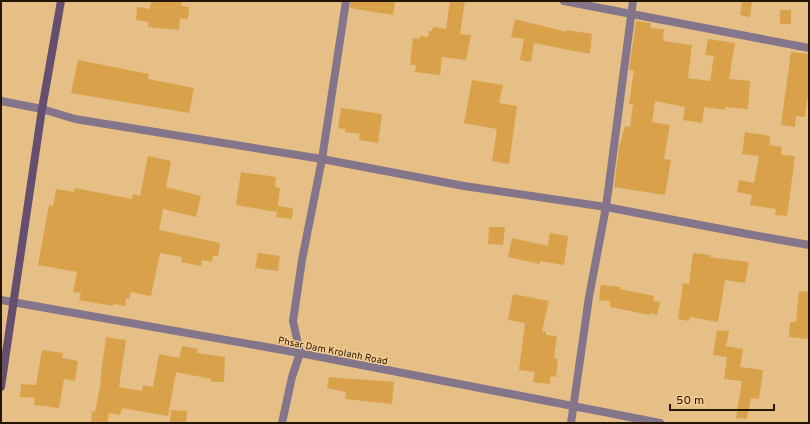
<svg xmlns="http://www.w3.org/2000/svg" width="810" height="424" viewBox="0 0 810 424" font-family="Overpass,sans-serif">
  <rect width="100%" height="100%" fill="#e6bf87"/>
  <g fill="#d8a14a">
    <path d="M151,1H182L181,6L189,7L188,19L180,18L179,30L148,27L149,22L136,20L137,7L150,9Z"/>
    <path d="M351,1H395L393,15L350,8Z"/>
    <path d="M450,1H465L460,34L471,35L466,60L442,57L440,75L415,72L416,65H410L413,38L419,39L420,36L428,37L429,31H432L433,27L446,29Z"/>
    <path d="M742,1H752L750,17L740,15Z"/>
    <rect x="780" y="10" width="11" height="14"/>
    <path d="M515,19L567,32V30L592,34L590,54L534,43L531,62L520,60L524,39L511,37Z"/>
    <path d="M636,21L651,23L650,28L664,29L663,41L692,45L688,78L710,81L714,56L705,55L708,39L735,43L729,79L750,81L748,109L725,107V110L704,107L702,123L683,120L685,107L655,101L652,122L670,125L664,159L671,160L665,195L614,187L619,147L625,126L630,127L633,104H629L634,71L629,70Z"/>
    <path d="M791,52L809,54V89L805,117L796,116L795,127L781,125Z"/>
    <path d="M78,60L149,74L148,79L194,88L189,113L71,93Z"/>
    <path d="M472,80L503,85L499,103L517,106L509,164L492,161L497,129L464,123Z"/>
    <path d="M341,108L382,114L378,143L359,140L360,134L345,132L346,129L338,128Z"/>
    <path d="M745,132L770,136L769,145L782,147L781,155L795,156L787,216L775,215L776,209L750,205L752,195L737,192L739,180L754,183L759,156L742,154Z"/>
    <path d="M148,156L171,161L166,187L201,196L196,217L163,209L159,230L220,243L218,256H213L212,262L202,260L201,266L181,262L182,257L160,253L151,296L131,292L129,299L126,298L125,306L113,304V306L79,300L81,293L73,292L77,272L38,265L49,205L53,206L56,189L74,192L75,188L132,199L133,194L140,196Z"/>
    <path d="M241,172L276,177L275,187L280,188L277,212L236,205Z"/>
    <path d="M278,206L293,208L292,219L276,217Z"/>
    <path d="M489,227H505L503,245L488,244Z"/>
    <path d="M550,233L568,236L564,265L540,261V264L508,257L512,238L548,246Z"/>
    <path d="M258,253L280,256L278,271L255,268Z"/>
    <path d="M693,253L710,255V257L749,262L745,283L725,280L718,322L690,317L689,321L678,319L683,283L689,284Z"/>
    <path d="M601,285L621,287L620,289L654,296L653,301L660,302L657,315L650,313V315L610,307V301L599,300Z"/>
    <path d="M799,291L809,292V339L789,337L790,322H796Z"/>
    <path d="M513,294L549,301L542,331L546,332V335L557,336L554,358L558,359L556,377L551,376L550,384L533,382L535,372L519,370L525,323L508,320Z"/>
    <path d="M717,330L729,331L726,346L743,349L740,367L763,370L759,399L751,398L747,419L736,418L742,381L724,379L727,357L713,355Z"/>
    <path d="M106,337L126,340L119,387L142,391L143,385L153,387L159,354L179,358L182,346L198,349L197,353L225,357L224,382H211V379L176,372L168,416L122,408L120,415L109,413L107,423H91L92,411L95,412L101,382H100Z"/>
    <path d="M42,350L63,353L62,358L78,361L75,381L64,379L59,408L34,405L35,398L20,397L21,384L36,385Z"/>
    <path d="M329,377L394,382L392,404L345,399L346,392L327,388Z"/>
    <path d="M171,410L187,411L186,423H170Z"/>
  </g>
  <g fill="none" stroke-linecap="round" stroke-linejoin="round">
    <g stroke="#85758b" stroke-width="8">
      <path d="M564,1L809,48"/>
      <path d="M1,101L42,109L75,119L322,159L464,186L606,207L742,233L809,245"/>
      <path d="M1,300L300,353L660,423"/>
      <path d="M282,423L292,377L300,353L293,321L302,260L322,159L346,1"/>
      <path d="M571,423L589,297L606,207L633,1"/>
    </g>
    <path stroke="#654e6e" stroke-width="8" d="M1,387L42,109L61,1"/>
  </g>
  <g text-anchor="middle" stroke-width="3" stroke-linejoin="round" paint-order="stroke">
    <g font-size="10" fill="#251601" stroke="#f4cc93">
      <text transform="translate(333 350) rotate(11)" y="4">Phsar Dam Krolanh Road</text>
    </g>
  </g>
  <rect width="810" height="424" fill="none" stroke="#251601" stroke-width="4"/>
  <path d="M670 404v6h104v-6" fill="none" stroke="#251601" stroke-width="2"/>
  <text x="676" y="404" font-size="12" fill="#251601" stroke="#f4cc93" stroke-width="3" paint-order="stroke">50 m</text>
</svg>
